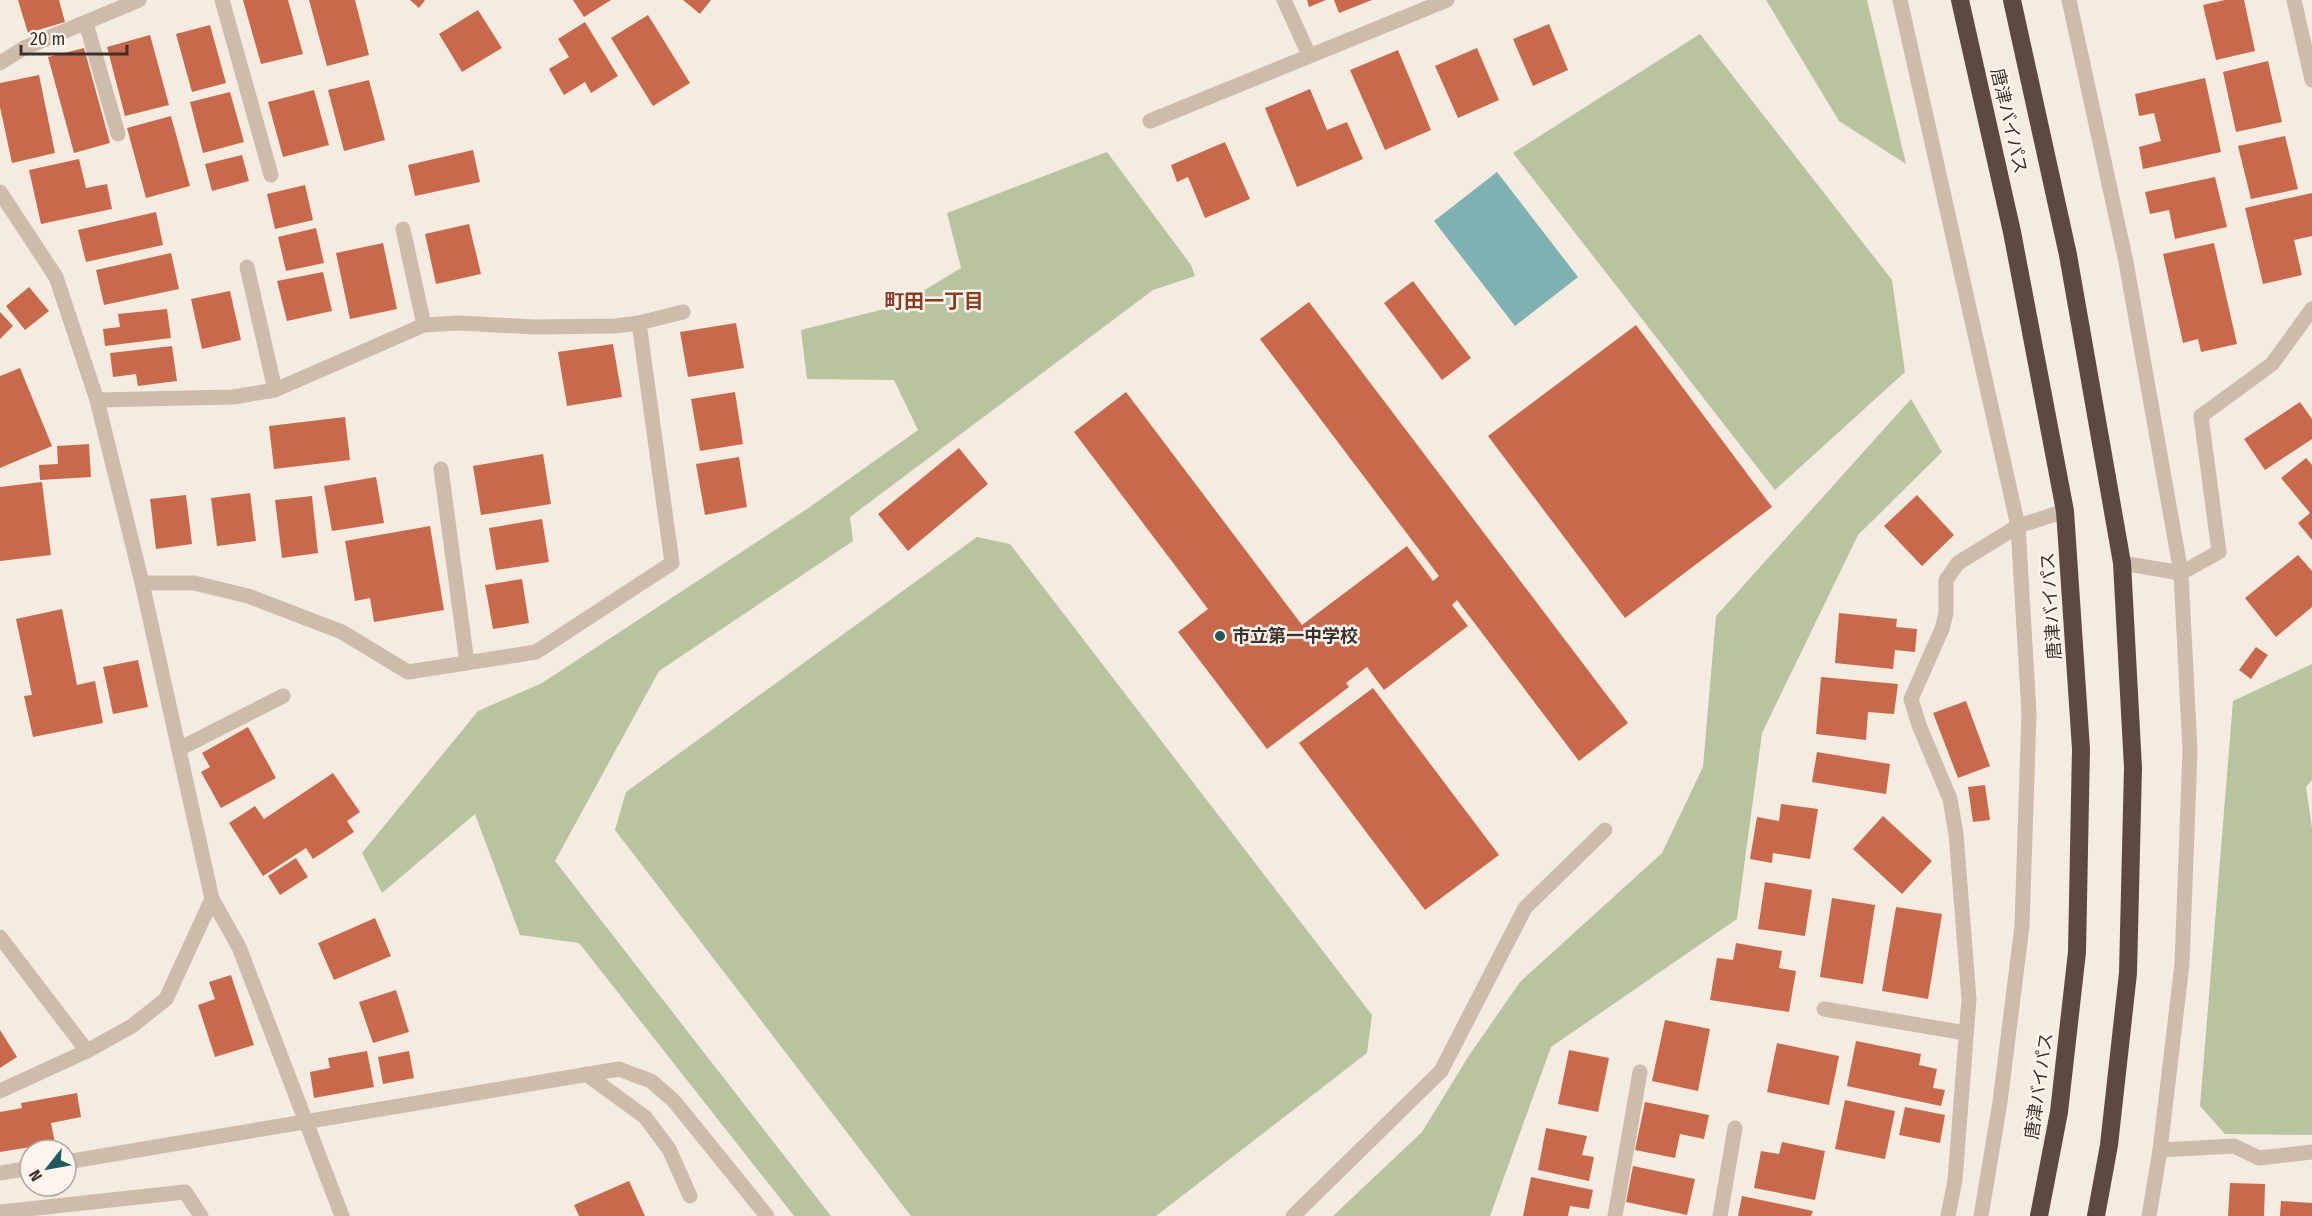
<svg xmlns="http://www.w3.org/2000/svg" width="2312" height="1216" viewBox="0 0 2312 1216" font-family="'Fira Sans Condensed','Noto Sans JP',sans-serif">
  <rect width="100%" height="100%" fill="#f4ebe1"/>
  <g fill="#b8c4a0">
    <path d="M1766,0H1867L1906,164L1839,121Z"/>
    <path d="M1700,34L1892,280L1905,372L1775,490L1513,153Z"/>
    <path d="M1107,152L1191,265L1195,276L1153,290L850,517L853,541L659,671L555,861L831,1216H794L579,943L520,935L475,814L382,893L362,853L478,711L542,683L807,509L918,430L894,380L807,379L801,330L900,305L961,268L947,213Z"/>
    <path d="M1911,399L1942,452L1858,535L1762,733L1737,919L1551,1047L1490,1216H1333L1422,1132L1468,1057L1520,982L1662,853L1703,767L1716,616Z"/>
    <path d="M977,537L1010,544L1372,1015L1367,1053L1156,1216H911L615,830L626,792Z"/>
    <path d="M2312,664V780L2306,787L2312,828V1135L2225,1134L2200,1106L2233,701Z"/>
  </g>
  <path fill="#7fb0b2" d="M1497,172L1578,277L1515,326L1434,221Z"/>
  <g fill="#c8694b">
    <path d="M18,0H59L65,22L28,33Z"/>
    <path d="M243,0H288L303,54L261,64Z"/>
    <path d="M309,0H355L369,55L327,66Z"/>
    <path d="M410,0H425L419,8Z"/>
    <path d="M573,0H611L584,17Z"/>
    <path d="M683,0H711L700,14Z"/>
    <path d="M1307,0H1326L1309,7Z"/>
    <path d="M1334,0H1372L1339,13Z"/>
    <path d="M2225,0H2244L2255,51L2216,60L2203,5Z"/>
    <path d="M478,10L502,48L462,72L439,34Z"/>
    <path d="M648,15L690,83L653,106L611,38Z"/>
    <path d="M585,22L618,76L591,93L585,82L564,95L549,69L569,57L558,39Z"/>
    <path d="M1549,24L1568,70L1533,86L1513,39Z"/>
    <path d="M210,25L226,83L192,92L176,34Z"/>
    <path d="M150,35L169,105L125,116L107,47Z"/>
    <path d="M84,48L110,143L74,153L48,57Z"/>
    <path d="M1477,48L1499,100L1458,118L1435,66Z"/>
    <path d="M1398,50L1431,130L1385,150L1350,70Z"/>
    <path d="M2268,61L2282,122L2236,132L2223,72Z"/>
    <path d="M39,75L55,153L12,163L0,107V83Z"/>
    <path d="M2205,78L2221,152L2143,169L2139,147L2161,141L2154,113L2139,116L2135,94Z"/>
    <path d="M369,80L385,140L344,151L328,90Z"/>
    <path d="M1310,89L1327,130L1347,122L1363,159L1297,187L1265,108Z"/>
    <path d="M314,90L329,145L283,157L268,102Z"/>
    <path d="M230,92L244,142L203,153L190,102Z"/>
    <path d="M171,116L190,186L146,198L127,128Z"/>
    <path d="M2285,136L2298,189L2251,199L2238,146Z"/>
    <path d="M1225,142L1250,199L1205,218L1188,177L1177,182L1171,165Z"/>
    <path d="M473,150L480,182L415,196L408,165Z"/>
    <path d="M242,155L249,181L212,191L205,164Z"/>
    <path d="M79,159L86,188L107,184L112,209L41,224L29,170Z"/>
    <path d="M2215,177L2227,227L2175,239L2169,210L2150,214L2145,192Z"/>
    <path d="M305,185L313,220L275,229L267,194Z"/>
    <path d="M2312,193V236L2294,240L2302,275L2263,284L2245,208Z"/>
    <path d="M156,212L163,245L86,262L78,230Z"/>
    <path d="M469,224L481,274L436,284L425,234Z"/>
    <path d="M316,228L324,263L286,271L278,237Z"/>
    <path d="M383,243L397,309L350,319L336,253Z"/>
    <path d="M2214,243L2237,344L2201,352L2198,339L2183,343L2163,254Z"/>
    <path d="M171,253L179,289L104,305L96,270Z"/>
    <path d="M323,272L332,311L287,321L277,281Z"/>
    <path d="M1413,281L1471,358L1442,380L1384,303Z"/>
    <path d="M29,287L49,311L25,330L6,306Z"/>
    <path d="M230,291L241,340L202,349L191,299Z"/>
    <path d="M1309,302L1628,723L1579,761L1457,600L1452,605L1468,626L1384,690L1367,667L1346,683L1349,687L1267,749L1178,632L1208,609L1074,432L1126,392L1302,625L1407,546L1433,581L1439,576L1260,339Z"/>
    <path d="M167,309L171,338L105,346L103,329L120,327L118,314Z"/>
    <path d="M0,312L13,326L0,339Z"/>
    <path d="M736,323L744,368L688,377L680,332Z"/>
    <path d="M1636,325L1772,507L1625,618L1488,436Z"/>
    <path d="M613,344L622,397L567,406L558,352Z"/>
    <path d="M172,346L177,381L138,386L136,374L113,377L110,353Z"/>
    <path d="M20,368L52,446L0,468V376Z"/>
    <path d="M735,392L743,444L700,451L691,399Z"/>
    <path d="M2300,402L2312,419V439L2265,470L2244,439Z"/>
    <path d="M345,417L350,460L274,469L269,426Z"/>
    <path d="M89,444L91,477L40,480L39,465L58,464L57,446Z"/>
    <path d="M959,448L988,484L908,551L878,514Z"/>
    <path d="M543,454L551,504L481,515L473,466Z"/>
    <path d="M739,457L747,507L705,515L696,464Z"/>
    <path d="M2306,458L2312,465V540L2298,523L2310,513L2281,478Z"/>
    <path d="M376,477L384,523L332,531L324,486Z"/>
    <path d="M42,482L51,555L0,561V487Z"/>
    <path d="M250,493L256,541L217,546L211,498Z"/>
    <path d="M186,495L192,544L156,549L150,499Z"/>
    <path d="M1917,495L1954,535L1922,566L1884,526Z"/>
    <path d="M312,496L318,553L282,558L275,500Z"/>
    <path d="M542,519L549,562L496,570L489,528Z"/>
    <path d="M430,526L444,610L374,622L370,598L355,601L345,541Z"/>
    <path d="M2298,555L2312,571V607L2276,637L2245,598Z"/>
    <path d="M522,579L529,623L493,629L485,585Z"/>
    <path d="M62,609L77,685L95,681L103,723L33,737L24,696L32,695L16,619Z"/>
    <path d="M1839,613L1897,619L1896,627L1917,629L1915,652L1895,650L1893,669L1835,663Z"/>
    <path d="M2256,647L2268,655L2251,679L2239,670Z"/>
    <path d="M138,660L148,707L113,714L103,667Z"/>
    <path d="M1821,677L1898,684L1894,714L1868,712L1866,740L1816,734Z"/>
    <path d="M1373,688L1499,855L1425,910L1299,743Z"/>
    <path d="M1966,701L1990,766L1958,778L1933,713Z"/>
    <path d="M248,727L276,778L221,808L201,772L210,767L202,753Z"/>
    <path d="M1817,752L1890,764L1886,794L1812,782Z"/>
    <path d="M333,773L360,812L347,821L354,832L313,859L306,848L263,876L229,823L255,806L264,819Z"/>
    <path d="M1985,785L1990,820L1973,822L1968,787Z"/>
    <path d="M1781,804L1818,809L1810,859L1773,853L1772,863L1750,859L1757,817L1779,821Z"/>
    <path d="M1883,816L1932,861L1902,894L1853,849Z"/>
    <path d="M296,858L308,877L280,895L268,876Z"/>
    <path d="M1765,882L1812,890L1805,936L1758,929Z"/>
    <path d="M1832,898L1875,905L1863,984L1820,977Z"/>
    <path d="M1896,907L1942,914L1928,999L1882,991Z"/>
    <path d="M375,918L391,956L334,980L318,943Z"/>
    <path d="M1736,943L1782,951L1779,968L1796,971L1789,1012L1710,1000L1717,958L1733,960Z"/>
    <path d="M231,975L254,1045L215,1057L198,1005L215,999L209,982Z"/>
    <path d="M396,990L409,1032L373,1043L359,1002Z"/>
    <path d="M1665,1020L1710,1029L1698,1091L1652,1081Z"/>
    <path d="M0,1030L17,1057L0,1068Z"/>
    <path d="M1856,1041L1921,1054L1919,1065L1937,1069L1933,1088L1945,1090L1941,1106L1847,1086Z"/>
    <path d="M1777,1043L1839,1056L1829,1105L1767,1092Z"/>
    <path d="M1569,1050L1609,1058L1598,1112L1558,1104Z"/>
    <path d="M367,1051L374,1087L314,1098L310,1072L330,1068L328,1058Z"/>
    <path d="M409,1051L414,1078L383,1084L378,1057Z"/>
    <path d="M77,1093L81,1117L51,1123L55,1143L0,1152V1112L22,1108L21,1103Z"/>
    <path d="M1845,1100L1895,1111L1885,1159L1835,1149Z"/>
    <path d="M1645,1102L1709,1115L1704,1139L1680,1134L1675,1158L1635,1150Z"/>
    <path d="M1905,1107L1945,1115L1940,1143L1899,1135Z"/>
    <path d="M1546,1128L1587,1136L1582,1155L1594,1157L1589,1181L1538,1170Z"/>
    <path d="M1782,1142L1825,1151L1815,1200L1754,1188L1761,1151L1779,1154Z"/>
    <path d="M1633,1166L1695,1179L1687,1215L1626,1202Z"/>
    <path d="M1531,1177L1593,1190L1589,1209L1570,1206L1568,1216H1523Z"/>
    <path d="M629,1181L645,1216H579L574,1205Z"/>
    <path d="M2230,1183L2265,1184L2264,1216H2228Z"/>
    <path d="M1742,1196L1813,1211L1811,1216H1738Z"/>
    <path d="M2281,1201L2312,1203V1216H2280Z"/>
  </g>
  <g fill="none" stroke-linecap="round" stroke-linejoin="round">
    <g stroke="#cdbbac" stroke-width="15">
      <path d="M222,0L271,175"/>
      <path d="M1284,0L1309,55"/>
      <path d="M1900,0L2018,526L2029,713L2022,926L2000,1102L1981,1216"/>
      <path d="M2069,0L2126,262L2181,573L2190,751L2182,964L2160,1150L2149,1216"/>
      <path d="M2294,0L2312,80"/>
      <path d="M86,23L118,134"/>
      <path d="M0,63L24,48L139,0"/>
      <path d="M1150,121L1447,0"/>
      <path d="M0,192L56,277L97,400L142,583L212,899L166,999L132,1026L87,1051L0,1091"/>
      <path d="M403,229L424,325"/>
      <path d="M247,267L275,390"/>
      <path d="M97,400L233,397L275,390L424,325L458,323L535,327L615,326L639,323L683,312"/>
      <path d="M441,469L467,663"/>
      <path d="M2122,563L2181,573L2219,552L2201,416L2272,364L2312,309"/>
      <path d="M142,583H194L248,596L342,632L408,672L536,652L672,563L639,323"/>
      <path d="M179,749L283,696"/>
      <path d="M212,899L239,947L342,1216"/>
      <path d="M0,937L87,1051"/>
      <path d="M1824,1009L1966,1033"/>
      <path d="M586,1074L645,1117L669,1149L690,1196"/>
      <path d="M2160,1150L2234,1146L2259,1158L2312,1152"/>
      <path d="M66,1162L619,1069L651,1081L674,1101L767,1216"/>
      <path d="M0,1173L30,1168"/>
      <path d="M0,1212L185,1192L201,1216"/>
      <path d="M1293,1216L1441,1071L1525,908L1605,830"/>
      <path d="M1615,1216L1640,1072"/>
      <path d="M1720,1216L1735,1128"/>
      <path d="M1948,1216L1955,1180L1969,999L1956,834L1950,799L1919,725L1911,699L1942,629L1946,613V580L1958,563L2018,526L2065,511"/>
    </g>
    <g stroke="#5c4a42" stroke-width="18">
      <path d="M1960,0L2012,232L2065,511L2081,749L2077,952L2059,1112L2039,1216"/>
      <path d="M2012,0L2068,255L2122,563L2133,768L2128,973L2109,1145L2096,1216"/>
    </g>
  </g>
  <circle fill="#1f5a5e" stroke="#fbf5ee" stroke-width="2" cx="1220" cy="636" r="6"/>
  <g text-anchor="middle" stroke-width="5" stroke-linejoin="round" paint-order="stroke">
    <g font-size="18" fill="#3b302b" stroke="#fbf5ee">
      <text transform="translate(2009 121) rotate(77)" y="6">唐津バイパス</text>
      <text transform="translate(2051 606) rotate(-94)" y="6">唐津バイパス</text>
      <text transform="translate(2039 1086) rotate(-82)" y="6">唐津バイパス</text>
    </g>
    <g font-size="18" font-weight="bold" fill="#3b302b" stroke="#fbf5ee" text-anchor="start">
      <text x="1232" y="642">市立第一中学校</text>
    </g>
    <g font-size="20" font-weight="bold" fill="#8c3b22" stroke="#fbf5ee">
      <text x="934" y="308">町田一丁目</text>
    </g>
  </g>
  <g transform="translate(48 1168) rotate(239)"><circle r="28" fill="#fbf5ee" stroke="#aea6a0" stroke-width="1.5"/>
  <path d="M0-4.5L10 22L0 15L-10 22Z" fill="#1f5a5e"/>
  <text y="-9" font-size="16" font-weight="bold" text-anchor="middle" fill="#3b302b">N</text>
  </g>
  <path d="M21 45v9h106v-9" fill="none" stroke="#3b302b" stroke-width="3"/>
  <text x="30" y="45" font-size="18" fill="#3b302b" stroke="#fbf5ee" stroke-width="4.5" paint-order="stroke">20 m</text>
</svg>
